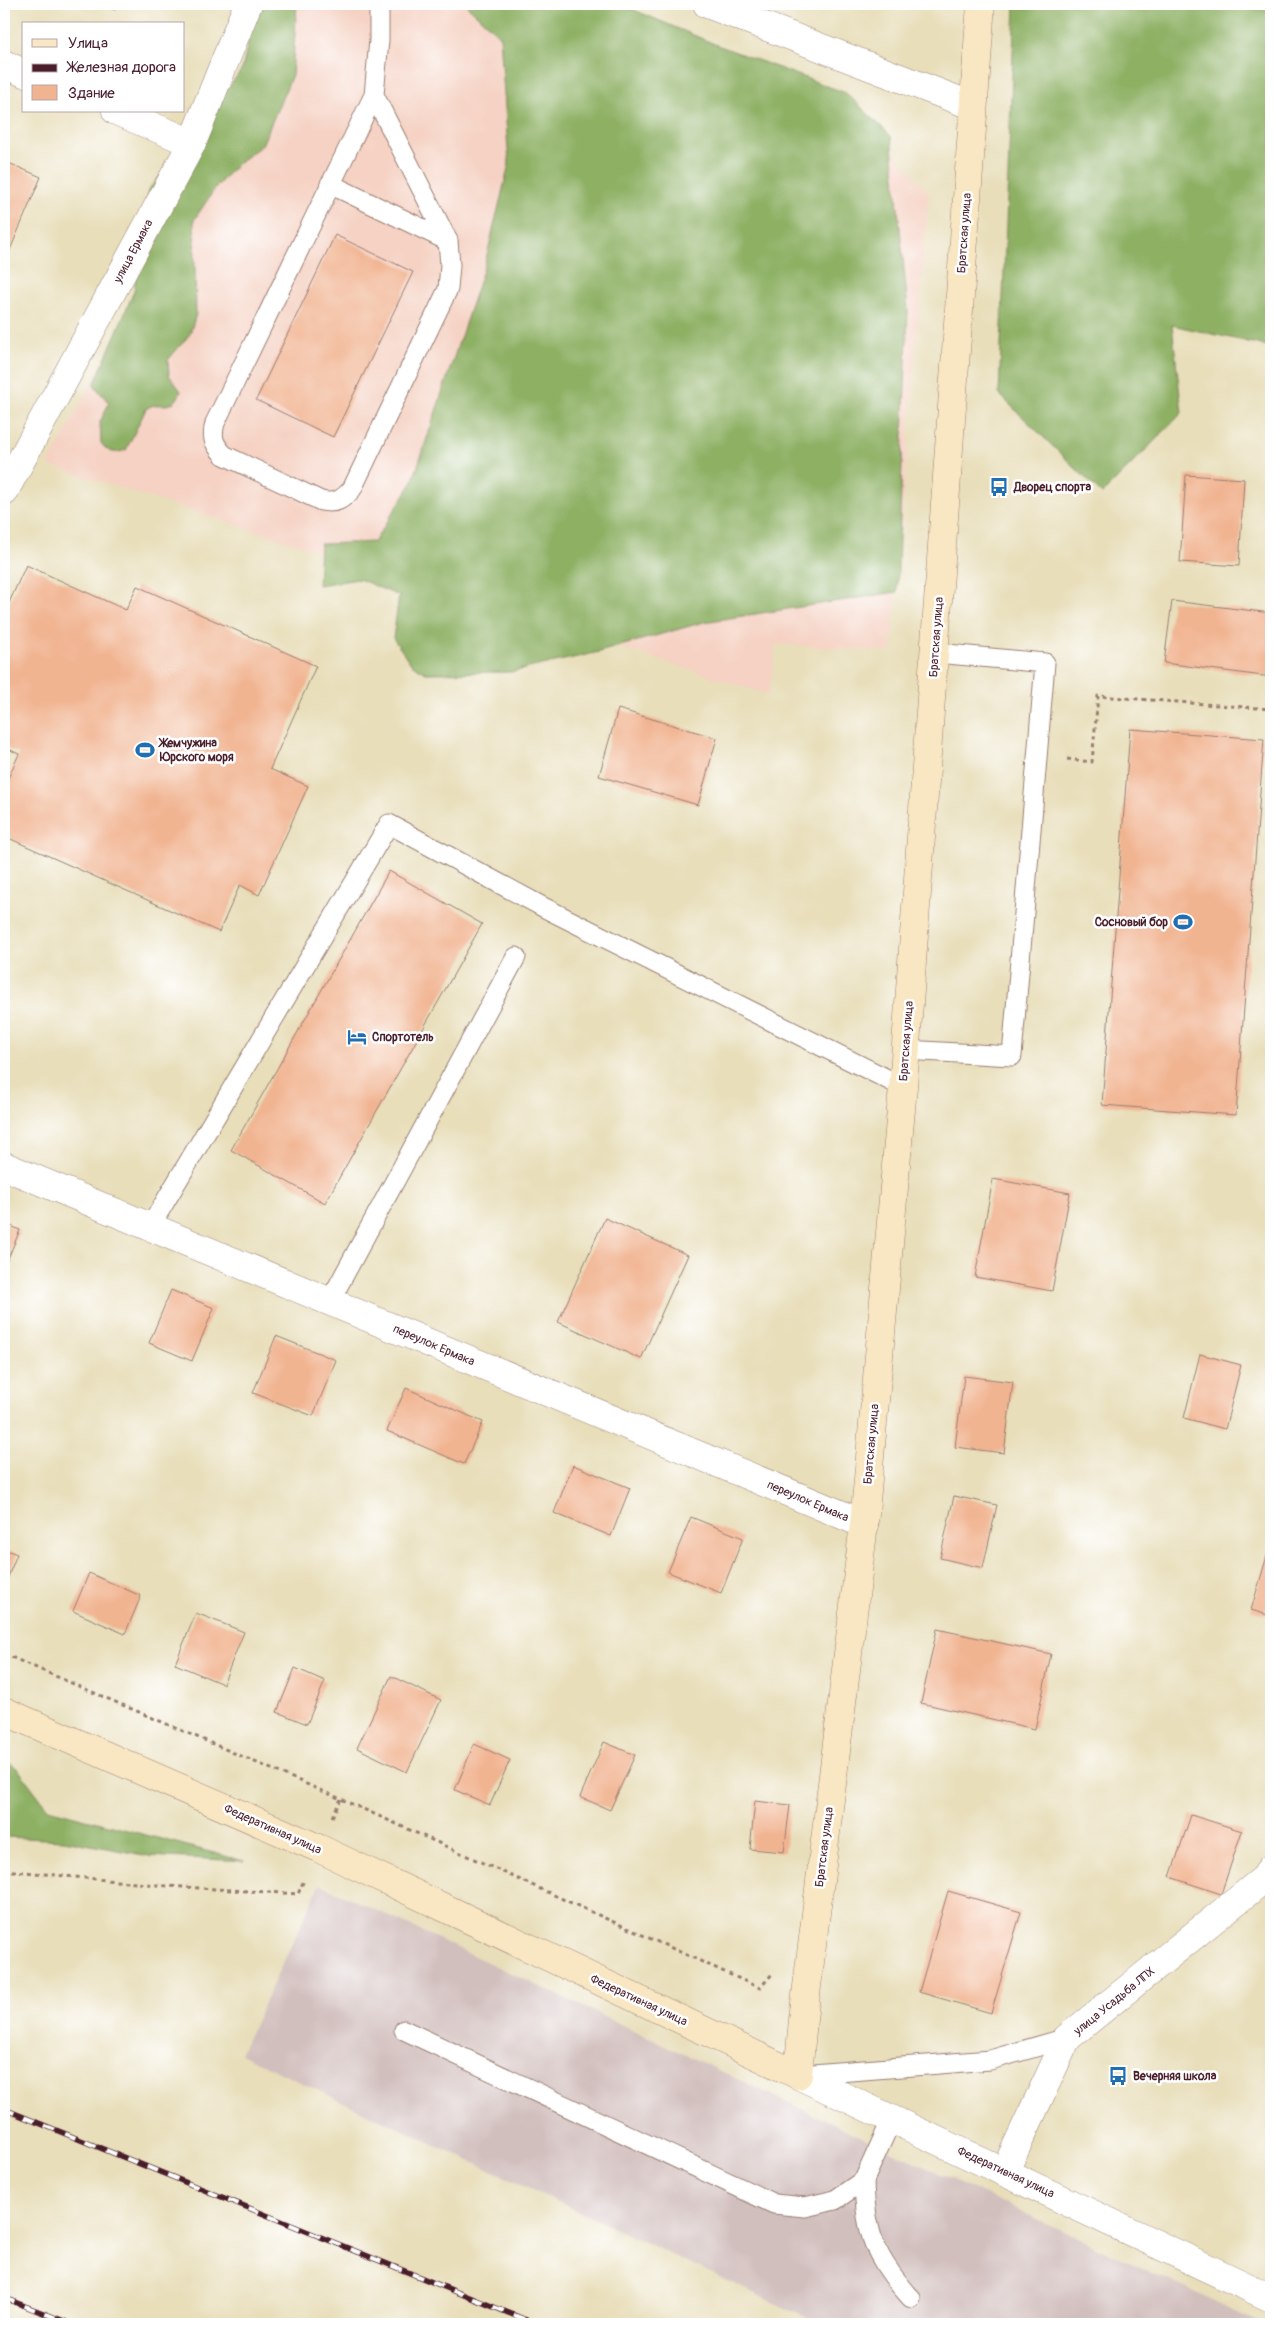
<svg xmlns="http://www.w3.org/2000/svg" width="1275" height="2328" viewBox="0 0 1275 2328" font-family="Pangolin,sans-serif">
  <rect width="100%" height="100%" fill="#fff"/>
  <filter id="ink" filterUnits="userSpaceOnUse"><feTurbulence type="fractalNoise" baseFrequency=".02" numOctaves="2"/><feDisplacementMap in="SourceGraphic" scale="10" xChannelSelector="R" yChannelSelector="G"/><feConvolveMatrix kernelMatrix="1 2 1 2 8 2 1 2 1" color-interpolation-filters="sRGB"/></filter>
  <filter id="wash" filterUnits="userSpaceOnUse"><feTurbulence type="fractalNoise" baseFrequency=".0096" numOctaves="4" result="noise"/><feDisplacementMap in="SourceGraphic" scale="20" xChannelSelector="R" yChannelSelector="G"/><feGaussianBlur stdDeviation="1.12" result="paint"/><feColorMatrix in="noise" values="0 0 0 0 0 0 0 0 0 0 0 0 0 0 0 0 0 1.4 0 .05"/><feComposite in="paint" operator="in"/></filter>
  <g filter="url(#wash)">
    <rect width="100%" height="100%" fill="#e8deba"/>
    <path fill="#f5d2c3" d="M293,4H589L851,104L929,193L891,652L776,644L769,695L48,465Z"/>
    <path fill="#d1bfbd" d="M320,1884L1262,2324H820L240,2054Z"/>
    <g fill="#8db064" stroke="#6c6848">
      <path d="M257,4H297L292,75L262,145L238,163L216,187L194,220L196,314L190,334L168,360L169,375L181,391C172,415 161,398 146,409L126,450C115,454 108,453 101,443L100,422L109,403L94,385L134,291L149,189L192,137L242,69Z"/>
      <path d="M465,4H620L717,45L846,93L891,136L908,310L897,592L704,622L599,652L511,672L426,673L411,664L393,638L399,596L359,579L318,585L320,544L374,542L412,483L484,267L509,164L500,36Z"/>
      <path d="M1015,4H1271V347L1172,325L1182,413L1102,494L999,394Z"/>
      <path d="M4,1759L18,1769L48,1809L244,1861L149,1856L64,1840L4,1837Z"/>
    </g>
    <g id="blocks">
      <g fill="#f1b491">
        <path d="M100,4H117L115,10Z"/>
        <path d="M4,161L41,177L4,264Z"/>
        <path d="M335,235L413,272L333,437L256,400Z"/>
        <path d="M1186,475L1244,479L1239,566L1180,562Z"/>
        <path d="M26,565L126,610L137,586L316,666L270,769L308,786L259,895L240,885L219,932L4,836V787L19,754L4,747V614Z"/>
        <path d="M1172,601L1271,613V677L1164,663Z"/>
        <path d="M618,709L717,738L698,805L599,776Z"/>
        <path d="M1130,729L1264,739L1236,1115L1102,1105Z"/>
        <path d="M389,871L482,924L325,1203L231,1150Z"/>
        <path d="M993,1179L1070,1193L1052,1291L975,1277Z"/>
        <path d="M605,1218L688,1255L641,1359L558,1322Z"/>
        <path d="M4,1223L20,1230L4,1268Z"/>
        <path d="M171,1290L214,1308L192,1361L149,1343Z"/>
        <path d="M276,1336L336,1360L313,1416L253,1393Z"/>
        <path d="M1200,1354L1241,1365L1225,1429L1184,1418Z"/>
        <path d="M964,1376L1013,1382L1004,1453L955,1447Z"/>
        <path d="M406,1388L483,1422L464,1464L387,1431Z"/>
        <path d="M573,1465L630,1488L611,1536L554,1513Z"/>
        <path d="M954,1496L997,1505L983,1568L940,1558Z"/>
        <path d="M691,1517L743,1538L721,1593L668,1572Z"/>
        <path d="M1270,1546L1271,1547V1616L1251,1610Z"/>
        <path d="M4,1549L17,1554L4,1587Z"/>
        <path d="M89,1573L141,1596L125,1634L73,1611Z"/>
        <path d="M196,1613L244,1632L223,1684L175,1664Z"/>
        <path d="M937,1629L1051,1654L1035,1729L921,1703Z"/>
        <path d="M295,1668L325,1681L307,1724L277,1712Z"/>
        <path d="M391,1676L441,1700L407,1772L357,1748Z"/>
        <path d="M604,1742L635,1755L610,1810L580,1797Z"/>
        <path d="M474,1744L510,1760L490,1805L455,1790Z"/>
        <path d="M755,1801L790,1805L784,1852L750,1849Z"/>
        <path d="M1191,1815L1242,1831L1221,1894L1170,1877Z"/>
        <path d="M948,1891L1021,1912L991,2013L919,1992Z"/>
      </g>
    </g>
  </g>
  <g filter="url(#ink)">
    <use href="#blocks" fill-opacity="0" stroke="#997e72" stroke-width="1"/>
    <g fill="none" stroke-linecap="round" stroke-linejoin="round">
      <g stroke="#997e72" stroke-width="21">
        <g id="lane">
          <path d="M374,95L448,241L450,265L448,289L352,489C342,500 336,504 321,501L224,455C214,444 211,438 215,423L374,95L379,40V4"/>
          <path d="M330,184L448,241"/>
          <path d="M905,1050L1012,1056L1045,663L936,653"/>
          <path d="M150,1227L389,824L543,907L903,1087"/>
          <path d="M330,1301L516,957"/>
          <path d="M404,2030L774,2204L805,2207L835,2200L864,2180L892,2119"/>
          <path d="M800,2075L990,2060L1067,2038"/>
          <path d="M864,2180C865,2233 875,2258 911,2298"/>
        </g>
      </g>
      <g stroke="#997e72" stroke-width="29">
        <g id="street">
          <path d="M707,4L973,106"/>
          <path d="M4,64L24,73"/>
          <path d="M116,111L192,143"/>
          <path d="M4,492L192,143L248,4"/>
          <path d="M4,1166L864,1524"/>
          <path d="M798,2075L1271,2298"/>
          <path d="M1005,2171L1067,2038L1265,1878L1271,1868"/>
        </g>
      </g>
      <g stroke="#997e72" stroke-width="29">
        <path id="secondary" d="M4,1711L318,1848L798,2075L803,2019L864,1524L903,1087L981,4"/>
      </g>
      <g stroke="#997e72" stroke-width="3" stroke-dasharray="4 4" stroke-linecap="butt">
        <path d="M1067,759L1092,762L1098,696L1271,709"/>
        <path d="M4,1654L341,1799L760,1988L772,1974"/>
        <path d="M332,1817L341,1799"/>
        <path d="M4,1870L167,1886L298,1894L304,1880"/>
      </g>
      <use href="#lane" stroke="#fff" stroke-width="19"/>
      <use href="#street" stroke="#fff" stroke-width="28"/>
      <use href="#secondary" stroke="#f9e7c3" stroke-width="28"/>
      <g stroke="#4a1f2b" stroke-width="5.5">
        <g id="rail">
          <path d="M4,2109L536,2324"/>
          <path d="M4,2298L72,2324"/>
          <path d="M4,2324H5"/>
        </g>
      </g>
      <use href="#rail" stroke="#fff" stroke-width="4" stroke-dasharray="11" stroke-linecap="butt"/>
    </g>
  </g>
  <defs>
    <g id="bus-bare" transform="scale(1.5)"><path d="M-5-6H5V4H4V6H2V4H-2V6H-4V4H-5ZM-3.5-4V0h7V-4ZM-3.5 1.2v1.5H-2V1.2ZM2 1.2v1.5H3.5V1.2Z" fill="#1f6fb2" stroke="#fff" stroke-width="2.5" paint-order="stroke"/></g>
    <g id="stadium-bare" transform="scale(1.5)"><path d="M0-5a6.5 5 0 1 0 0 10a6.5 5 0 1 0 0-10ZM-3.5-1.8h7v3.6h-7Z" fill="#1f6fb2" stroke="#fff" stroke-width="2.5" paint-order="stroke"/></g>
    <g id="hotel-bare" transform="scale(1.5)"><path d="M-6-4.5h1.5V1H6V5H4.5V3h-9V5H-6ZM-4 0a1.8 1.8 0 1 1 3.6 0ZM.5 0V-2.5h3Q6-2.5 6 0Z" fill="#1f6fb2" stroke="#fff" stroke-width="2.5" paint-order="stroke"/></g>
  </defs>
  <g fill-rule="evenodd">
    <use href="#bus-bare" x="999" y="487"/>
    <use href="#stadium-bare" x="145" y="750"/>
    <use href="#stadium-bare" x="1183" y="922"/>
    <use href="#hotel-bare" x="357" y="1037"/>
    <use href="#bus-bare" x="1118" y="2076"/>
  </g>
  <g text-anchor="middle" stroke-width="5" stroke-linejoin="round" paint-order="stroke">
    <g font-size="12" fill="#4a1f2b" stroke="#fff">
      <text transform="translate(964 233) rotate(-86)" y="4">Братская улица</text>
      <text transform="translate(133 251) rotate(-62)" y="4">улица Ермака</text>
      <text transform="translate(936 637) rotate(-86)" y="4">Братская улица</text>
      <text transform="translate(906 1041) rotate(-86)" y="4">Братская улица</text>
      <text transform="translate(434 1345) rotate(23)" y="4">переулок Ермака</text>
      <text transform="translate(871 1444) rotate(-85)" y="4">Братская улица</text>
      <text transform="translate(808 1501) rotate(23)" y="4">переулок Ермака</text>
      <text transform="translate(273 1829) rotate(24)" y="4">Федеративная улица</text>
      <text transform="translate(824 1847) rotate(-83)" y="4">Братская улица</text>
      <text transform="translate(639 2000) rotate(25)" y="4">Федеративная улица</text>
      <text transform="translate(1114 2001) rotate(-39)" y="4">улица Усадьба ЛПХ</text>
      <text transform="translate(1006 2172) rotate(25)" y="4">Федеративная улица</text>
    </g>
    <g font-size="12" font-weight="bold" fill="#4a1f2b" stroke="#fff" text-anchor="start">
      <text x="1014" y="491">Дворец спорта</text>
      <text x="160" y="747">Жемчужина<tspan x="160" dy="14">Юрского моря</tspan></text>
      <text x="1168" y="926" text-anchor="end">Сосновый бор</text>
      <text x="372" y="1041">Спортотель</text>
      <text x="1133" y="2080">Вечерняя школа</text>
    </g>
  </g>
  <rect width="1275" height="2328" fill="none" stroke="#fff" stroke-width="20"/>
  <rect x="22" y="22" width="162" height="90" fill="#ffffff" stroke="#b7a5aa"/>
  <rect x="32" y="39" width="25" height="8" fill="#f9e7c3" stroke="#b7a5aa"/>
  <text x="68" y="48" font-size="15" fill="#4a1f2b">Улица</text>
  <rect x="32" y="64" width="25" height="8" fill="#4a1f2b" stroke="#b7a5aa"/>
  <text x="68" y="72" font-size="15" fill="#4a1f2b">Железная дорога</text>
  <rect x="32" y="85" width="25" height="15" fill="#f1b491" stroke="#b7a5aa"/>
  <text x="68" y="98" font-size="15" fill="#4a1f2b">Здание</text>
</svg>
